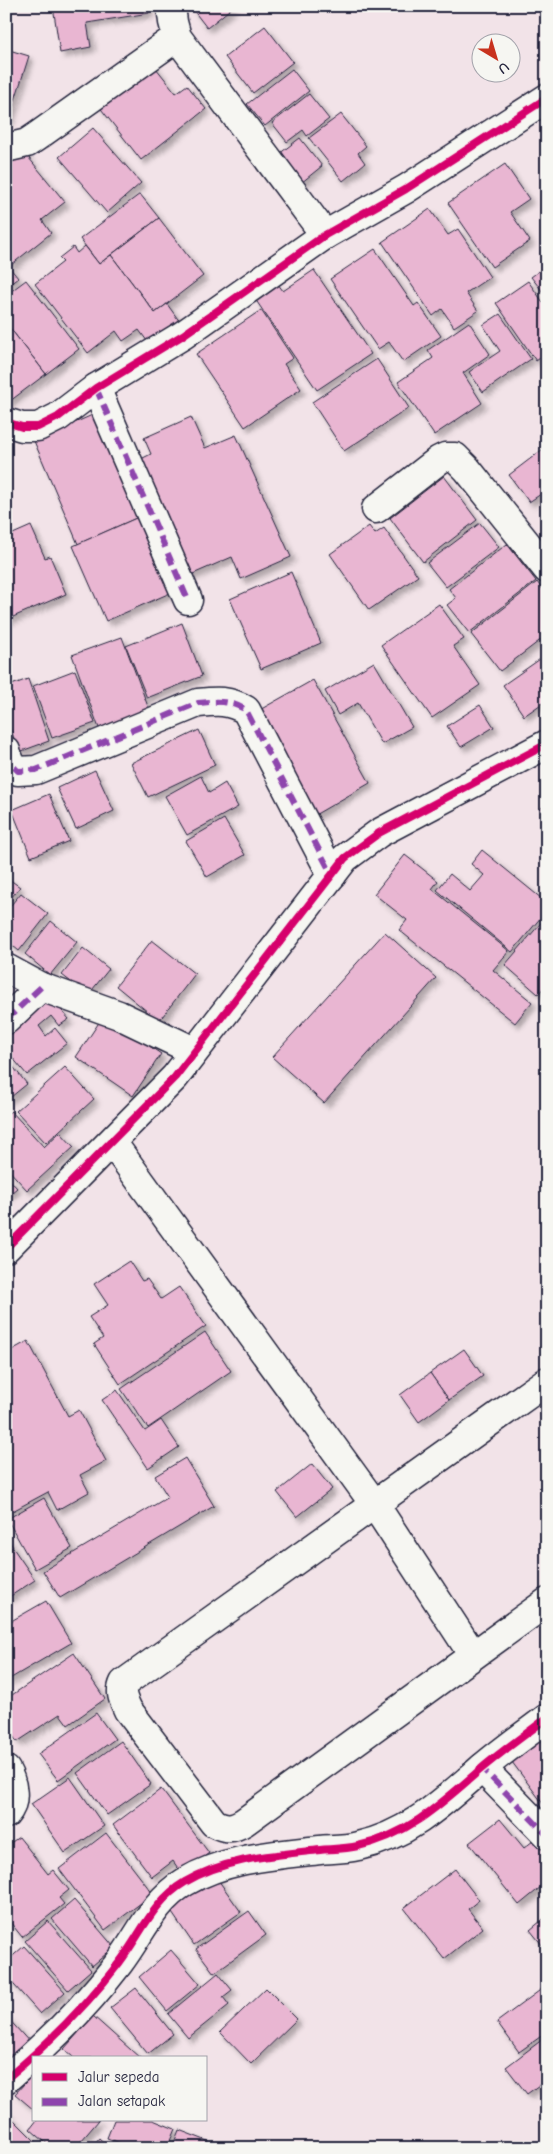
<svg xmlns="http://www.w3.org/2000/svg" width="553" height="2154" viewBox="0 0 553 2154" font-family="'Comic Neue',sans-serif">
  <defs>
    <filter id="shadow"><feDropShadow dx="4.5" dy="4.5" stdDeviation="2.5" flood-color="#0004"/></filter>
  </defs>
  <rect width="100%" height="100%" fill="#f2e3e8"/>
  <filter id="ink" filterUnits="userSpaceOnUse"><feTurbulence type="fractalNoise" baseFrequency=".02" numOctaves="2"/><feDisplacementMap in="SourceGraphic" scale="10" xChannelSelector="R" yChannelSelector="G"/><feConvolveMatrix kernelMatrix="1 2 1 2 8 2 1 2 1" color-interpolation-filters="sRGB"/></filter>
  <g filter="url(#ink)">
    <g fill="#e9b6d2" stroke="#22223b" filter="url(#shadow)">
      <path d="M53,6H148L149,13L87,23L91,47L60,53Z"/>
      <path d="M190,6H234L207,28Z"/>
      <path d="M265,26L293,62L253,93L225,57Z"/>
      <path d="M6,49L29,56L8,122L6,121Z"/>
      <path d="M152,63L176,93L187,85L206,109L141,160L98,105Z"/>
      <path d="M292,69L309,91L265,126L247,104Z"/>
      <path d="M309,94L329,119L307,136L303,130L287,142L272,123Z"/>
      <path d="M341,114L366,146L358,153L365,163L343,181L309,138Z"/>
      <path d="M93,128L141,183L107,213L59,157Z"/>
      <path d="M300,138L322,166L301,183L279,154Z"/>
      <path d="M24,152L65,202L42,220L51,233L11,265L6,260V166Z"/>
      <path d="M505,164L529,199L510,212L530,241L492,267L448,203Z"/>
      <path d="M140,194L159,218L99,264L80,239Z"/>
      <path d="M430,209L448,235L458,229L490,277L466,293L478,311L454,327L442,309L433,316L382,242Z"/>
      <path d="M159,218L203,276L155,313L111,255Z"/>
      <path d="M85,246L99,264L111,255L155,313L167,304L180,322L150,345L139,330L123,341L116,331L88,353L35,284L63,262L59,258L73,247L77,253Z"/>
      <path d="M375,249L414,306L418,303L441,336L403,362L389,342L378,349L330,279Z"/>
      <path d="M6,263L18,278L6,287Z"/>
      <path d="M547,265V297L531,277Z"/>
      <path d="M314,270L371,354L317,390L255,299L278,284L283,291Z"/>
      <path d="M26,280L79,349L46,374L6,323V295Z"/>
      <path d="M528,281L547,308V353L536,361L496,303Z"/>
      <path d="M261,310L293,358L284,364L301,389L245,427L196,354Z"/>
      <path d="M500,314L531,359L483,392L469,372L500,351L483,325Z"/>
      <path d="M469,322L490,354L463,373L482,403L434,435L398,382L433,358L428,350Z"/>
      <path d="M6,323L46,374L6,404Z"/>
      <path d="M377,359L409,408L344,451L312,402Z"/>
      <path d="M99,412L143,515L78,544L34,441Z"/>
      <path d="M191,417L205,448L236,435L291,557L241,579L232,557L186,577L135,462L151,454L144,438Z"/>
      <path d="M547,446V490L529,502L509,475Z"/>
      <path d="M444,476L477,520L423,562L390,518Z"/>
      <path d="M143,515L177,590L106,621L73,546Z"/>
      <path d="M480,523L499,547L446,587L427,563Z"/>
      <path d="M31,526L45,558L50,556L66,594L6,620V537Z"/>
      <path d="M369,526L375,534L384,528L418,576L369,610L330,554Z"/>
      <path d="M507,544L536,581L469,633L447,605L456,598L449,589Z"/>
      <path d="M291,572L321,643L261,669L230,599Z"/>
      <path d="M537,582L547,595V635L500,671L471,634Z"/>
      <path d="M439,604L464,639L453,646L480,685L432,718L381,645Z"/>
      <path d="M182,623L202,676L147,698L126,646Z"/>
      <path d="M122,637L150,712L100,731L72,655Z"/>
      <path d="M543,657L547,663V700L524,716L503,685Z"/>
      <path d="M374,662L412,727L382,744L358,703L338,715L325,691Z"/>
      <path d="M75,670L95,723L52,738L33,686Z"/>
      <path d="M28,679L49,741L19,752L6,717V687Z"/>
      <path d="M313,680L370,783L313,816L256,712Z"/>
      <path d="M480,705L494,727L461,747L447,726Z"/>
      <path d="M199,730L215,765L148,797L131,763Z"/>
      <path d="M95,770L114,811L76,829L57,788Z"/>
      <path d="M201,776L209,793L225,783L238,807L187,835L165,796Z"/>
      <path d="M49,794L69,841L31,857L12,810Z"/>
      <path d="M547,803V816L540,809Z"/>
      <path d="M224,819L245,855L207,877L186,841Z"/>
      <path d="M482,850L547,903V910L512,952L437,890L450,874L470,891L484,875L471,864Z"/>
      <path d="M405,855L438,881L432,889L509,951L493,970L532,1002L515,1023L399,930L407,920L374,894Z"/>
      <path d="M6,877L20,887L6,904Z"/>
      <path d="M21,893L48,914L19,951L6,940V911Z"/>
      <path d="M546,917L547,984L538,994L505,965Z"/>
      <path d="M51,921L77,942L50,975L25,954Z"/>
      <path d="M385,932L436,978L324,1103L272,1057Z"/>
      <path d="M152,940L195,974L159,1021L116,986Z"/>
      <path d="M83,948L109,969L88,995L62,975Z"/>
      <path d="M50,997L69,1019L59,1026L51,1016L39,1026L46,1036L55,1028L67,1043L27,1075L6,1050V1032Z"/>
      <path d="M104,1015L161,1054L133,1096L76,1057Z"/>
      <path d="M6,1058L27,1084L6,1101Z"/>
      <path d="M65,1067L94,1099L46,1143L16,1111Z"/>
      <path d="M11,1111L44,1147L60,1132L74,1147L27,1190L6,1167V1115Z"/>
      <path d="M6,1176L17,1188L6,1197Z"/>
      <path d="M129,1261L142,1281L147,1279L161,1299L179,1287L206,1326L120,1384L94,1344L103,1338L89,1317L108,1305L94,1284Z"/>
      <path d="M205,1332L231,1371L148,1428L121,1389Z"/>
      <path d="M28,1341L68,1416L79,1410L106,1461L80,1475L89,1492L57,1510L48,1492L7,1514L6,1344L10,1351Z"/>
      <path d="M464,1349L483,1376L449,1400L430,1373Z"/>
      <path d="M430,1373L449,1400L419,1422L400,1395Z"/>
      <path d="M117,1390L145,1431L161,1420L179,1447L148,1468L102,1400Z"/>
      <path d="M185,1458L214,1506L60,1598L43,1571L168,1497L155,1476Z"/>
      <path d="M312,1464L332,1489L297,1517L277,1492Z"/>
      <path d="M44,1498L72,1548L35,1569L7,1519Z"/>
      <path d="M6,1536L13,1547L6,1551Z"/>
      <path d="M13,1548L35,1580L6,1599V1553Z"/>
      <path d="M46,1601L71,1643L6,1681V1624Z"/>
      <path d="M74,1653L105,1699L68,1725L60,1714L17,1742L6,1726V1699Z"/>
      <path d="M96,1713L115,1739L58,1780L38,1754Z"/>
      <path d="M547,1730V1809L509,1758Z"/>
      <path d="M121,1741L151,1784L107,1815L77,1773Z"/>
      <path d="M70,1777L104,1826L65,1853L31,1804Z"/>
      <path d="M161,1789L209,1853L182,1874L173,1861L152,1877L113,1825Z"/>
      <path d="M500,1819L524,1848L538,1837L547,1848V1882L519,1905L469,1843Z"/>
      <path d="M106,1833L153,1894L105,1930L59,1869Z"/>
      <path d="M19,1837L48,1874L53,1870L69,1890L59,1898L64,1904L22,1937L6,1917V1846Z"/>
      <path d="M455,1869L479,1900L468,1909L483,1928L444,1959L404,1908Z"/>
      <path d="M216,1877L241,1912L194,1945L170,1910Z"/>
      <path d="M74,1900L114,1947L92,1966L52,1919Z"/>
      <path d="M249,1911L266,1935L214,1973L196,1949Z"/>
      <path d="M547,1916V1951L530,1930Z"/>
      <path d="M48,1921L91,1970L68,1990L25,1941Z"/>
      <path d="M24,1946L65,1992L40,2014L6,1976V1962Z"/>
      <path d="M171,1950L200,1984L167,2011L139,1977Z"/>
      <path d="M218,1973L232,1990L223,1997L229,2005L188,2038L168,2014Z"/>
      <path d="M136,1988L173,2034L148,2054L110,2008Z"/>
      <path d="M266,1988L297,2019L251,2064L220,2032Z"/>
      <path d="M543,1988L547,1994V2032L519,2052L497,2022Z"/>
      <path d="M6,2016L32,2045L6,2069Z"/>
      <path d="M93,2016L140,2058H74L64,2049Z"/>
      <path d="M547,2036V2079L527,2094L506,2067Z"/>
      <path d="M34,2073V2110L15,2094Z"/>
      <path d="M6,2112L42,2148H6Z"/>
      <path d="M37,2120H99L75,2148H52L30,2129Z"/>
      <path d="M114,2120H153L175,2129L167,2148H133L107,2138Z"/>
      <path d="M179,2130L223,2147V2148H172Z"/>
      <path d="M99,2138L110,2148H91Z"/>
    </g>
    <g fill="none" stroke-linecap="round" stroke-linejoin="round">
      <g stroke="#22223b" stroke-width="31">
        <g id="minor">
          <path d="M171,6L173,22L177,37L325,235"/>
          <path d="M6,148L27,143L36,137L177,37"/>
          <path d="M96,388L188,600"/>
          <path d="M6,422L22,427H38L58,417L96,388L183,335L325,235L406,189L547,98"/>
          <path d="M376,509L439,460L445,457H455L467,469L547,569"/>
          <path d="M6,751L11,764L18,771L36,770L198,703C217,701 229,700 246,710L332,875"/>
          <path d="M6,968L41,987L119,1015L194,1051"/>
          <path d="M6,1020L41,987"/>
          <path d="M112,1142L375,1505L473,1655"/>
          <path d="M6,1248L175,1077L345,858L379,833L547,744"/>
          <path d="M547,1381L124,1683C119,1693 124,1701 128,1710L214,1823C225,1829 233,1829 244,1822L547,1602"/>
          <path d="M482,1768L547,1835"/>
          <path d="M6,1770C13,1783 17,1802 6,1814"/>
          <path d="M6,2079C48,2044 86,2006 119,1963C141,1934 153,1901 185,1882C225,1858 275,1855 320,1850C332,1849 346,1849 358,1846C409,1835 443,1802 481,1769C502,1751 525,1735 547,1718"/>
        </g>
      </g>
      <use href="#minor" stroke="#f6f6f2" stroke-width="28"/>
      <g stroke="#8e44ad" stroke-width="6" stroke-dasharray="12 6" stroke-linecap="butt">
        <path d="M96,388L188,600"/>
        <path d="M6,751L11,764L18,771L36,770L198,703C217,701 229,700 246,710L332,875"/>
        <path d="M6,1020L41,987"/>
        <path d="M479,1771L482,1768L547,1835"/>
      </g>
      <g stroke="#f6f6f2" stroke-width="11">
        <g id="cycleway">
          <path d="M6,422L22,427H38L58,417L96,388L183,335L325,235L406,189L547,98"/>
          <path d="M6,1248L175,1077L345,858L379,833L547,744"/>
          <path d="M6,2079C48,2044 86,2006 119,1963C141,1934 153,1901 185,1882C225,1858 275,1855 320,1850C332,1849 346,1849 358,1846C409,1835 443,1802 481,1769C502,1751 525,1735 547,1718"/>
        </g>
      </g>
      <use href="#cycleway" stroke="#d6006c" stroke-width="8"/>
    </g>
  </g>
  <rect width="553" height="2154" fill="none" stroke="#f6f6f2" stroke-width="25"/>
  <rect x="12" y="12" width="528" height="2129" fill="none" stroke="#22223b" stroke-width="2" filter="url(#ink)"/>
  <rect x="32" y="2056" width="175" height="65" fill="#f6f6f2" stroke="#a1a1a9"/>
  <rect x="42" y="2073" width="25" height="8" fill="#d6006c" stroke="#a1a1a9"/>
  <text x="78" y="2082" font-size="15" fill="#22223b">Jalur sepeda</text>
  <rect x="42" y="2098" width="25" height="8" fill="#8e44ad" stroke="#a1a1a9"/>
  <text x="78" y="2106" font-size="15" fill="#22223b">Jalan setapak</text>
  <g transform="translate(496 58) rotate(142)"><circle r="24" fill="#f6f6f2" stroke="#a1a1a9"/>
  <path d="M0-4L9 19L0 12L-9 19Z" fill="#c8321e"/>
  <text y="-8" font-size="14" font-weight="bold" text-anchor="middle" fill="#22223b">U</text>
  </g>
</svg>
